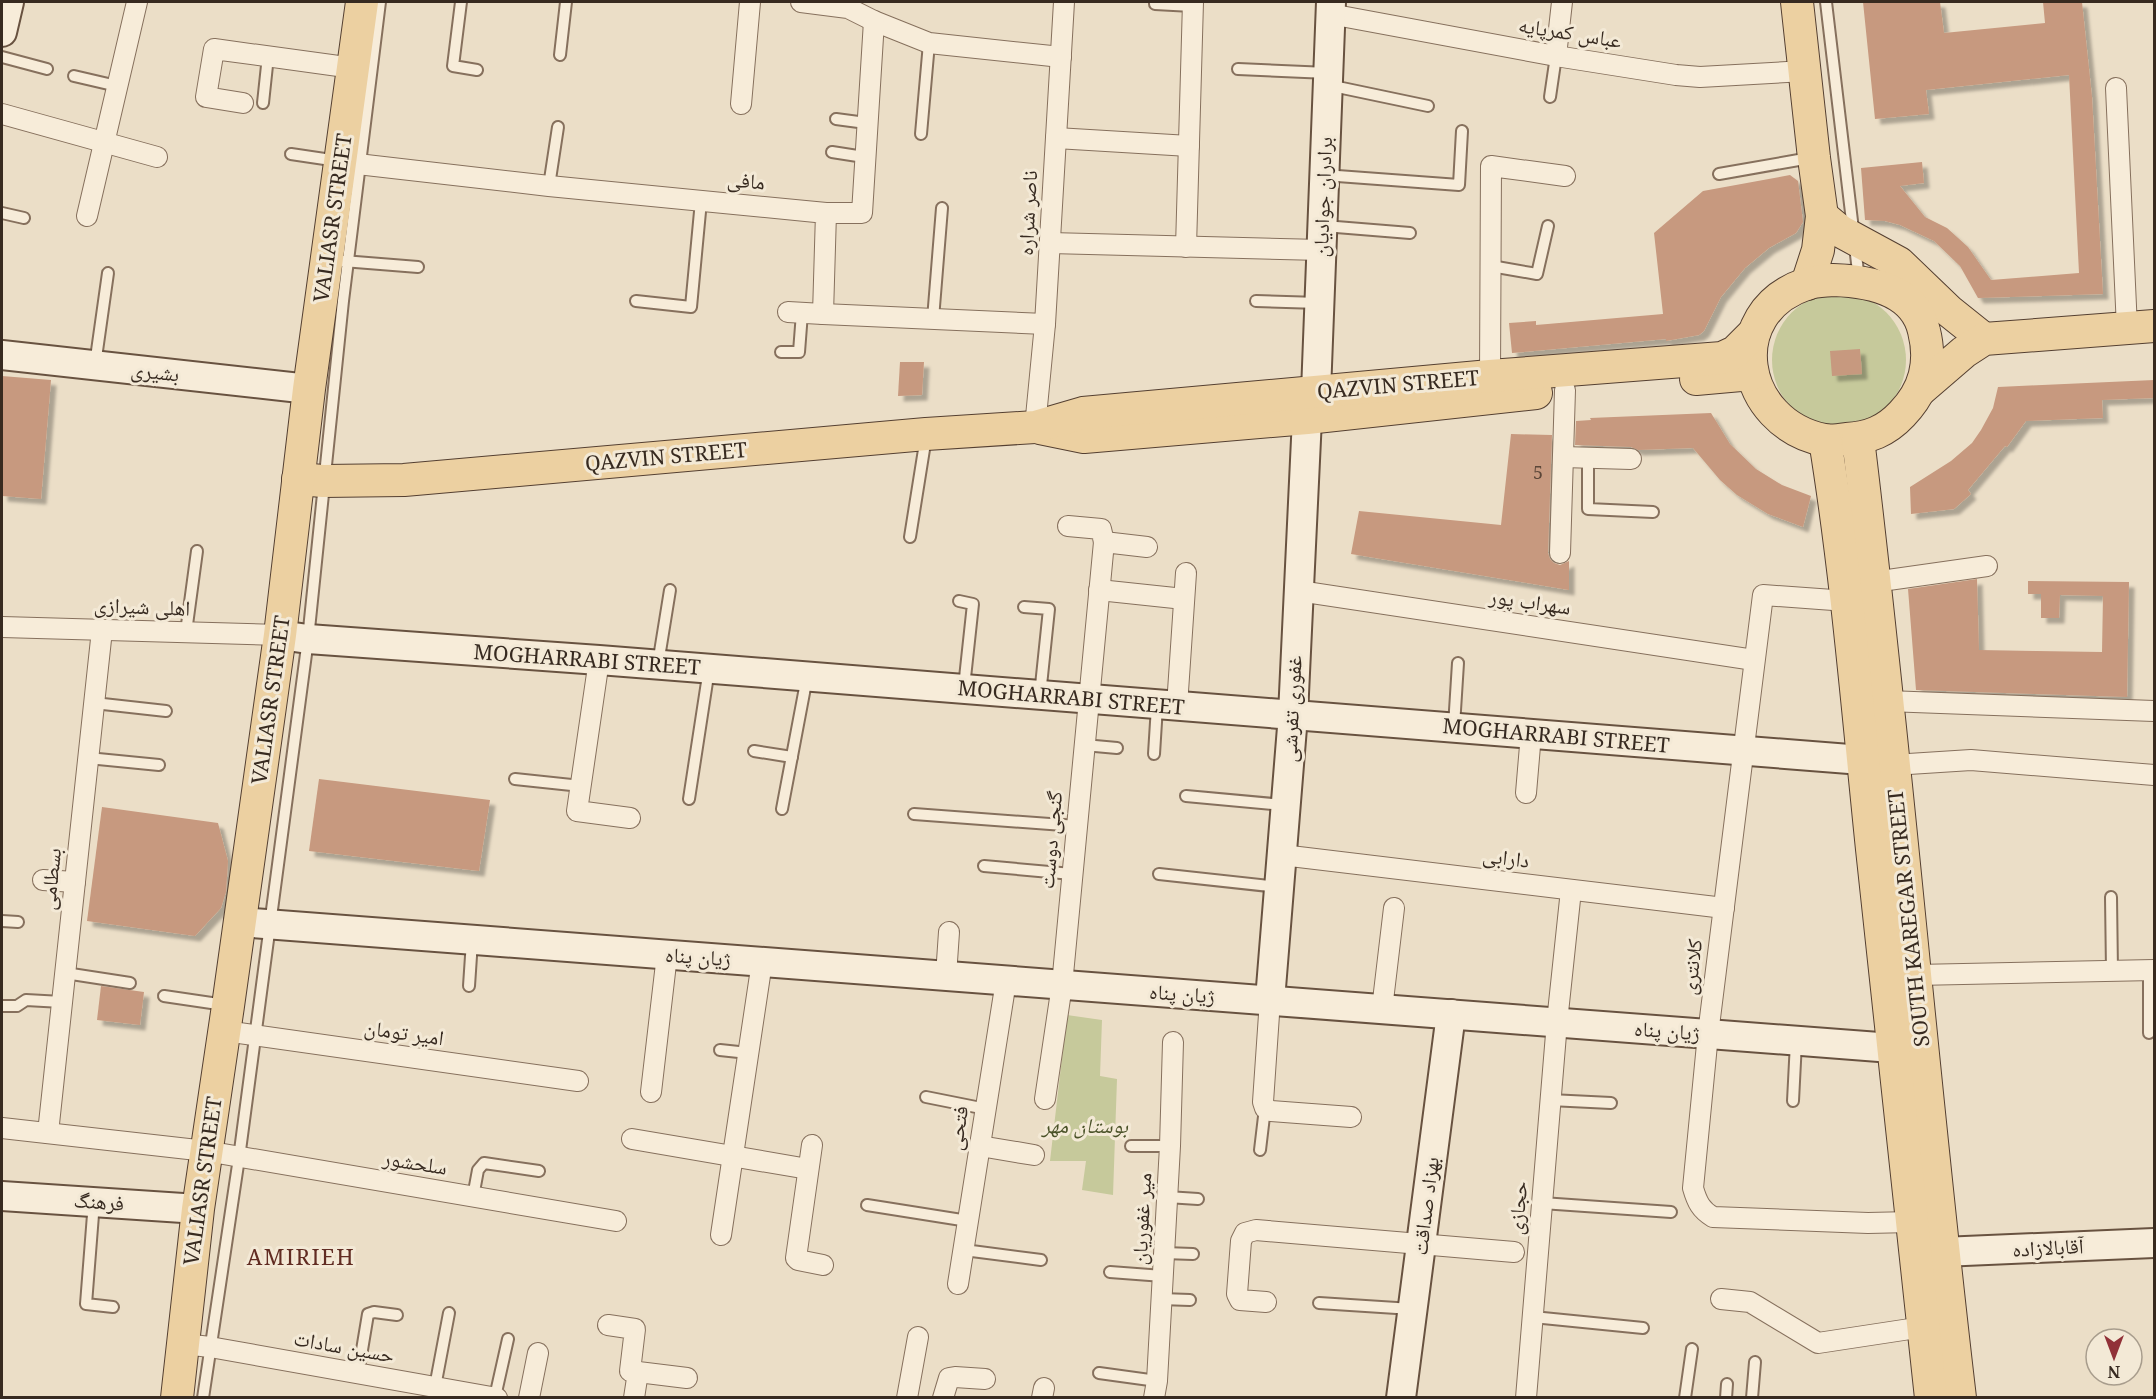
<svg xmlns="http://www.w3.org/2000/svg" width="2156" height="1399" viewBox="0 0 2156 1399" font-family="'Noto Serif','Noto Naskh Arabic',serif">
  <defs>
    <filter id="shadow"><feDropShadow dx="5.5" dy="5.5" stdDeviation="1.5" flood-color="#0004"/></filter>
  </defs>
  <rect width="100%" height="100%" fill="#ebdec7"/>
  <g fill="#c6c99b">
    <circle cx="1839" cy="360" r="67"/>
    <path d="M1067,1015L1102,1020L1100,1076L1117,1079L1113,1195L1082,1190L1086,1161H1050Z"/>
  </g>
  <g fill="#c7997f" filter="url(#shadow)">
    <path d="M1863,2H1940L1944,33L2045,23L2043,2H2082L2092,97L2103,294L1978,298L1960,266L1934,241L1900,225L1885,221L1865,220L1861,168L1922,162L1924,183L1900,186L1925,217L1947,228L1968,247L1991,280L2079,273L2069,75L1926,90L1929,114L1875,119Z"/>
    <path d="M1790,175L1798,181L1803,222L1796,233L1769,248L1745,268L1721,297L1704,331L1699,335L1666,341V339L1512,353L1509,323L1536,321V325L1663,314L1654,233L1703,191Z"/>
    <path d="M1860,349L1862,374L1832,376L1830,351Z"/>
    <path d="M900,362H924L922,395L898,396Z"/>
    <path d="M2,376L51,380L41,499L2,496Z"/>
    <path d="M2154,380V398L2102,400L2103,418L2026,421L2007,447L2005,446L1968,490L1971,494L1954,509L1911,514L1910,487L1951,461L1972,443L1981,430L1993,408L1998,387Z"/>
    <path d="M1711,413L1730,444L1756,469L1782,485L1811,496L1803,527L1768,514L1737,495L1720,480L1693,448L1638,450L1631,447L1575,445L1576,421L1591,420L1590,418Z"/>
    <path d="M1511,434L1552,435L1548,553L1550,559L1554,563L1560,565L1569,561V590L1351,554L1359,511L1501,525Z"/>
    <path d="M1977,579L1979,650L2102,652L2103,596L2060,595L2059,618H2041V594H2028V581L2129,582L2127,697L1916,690L1908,589Z"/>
    <path d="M319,779L490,800L479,871L309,851Z"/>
    <path d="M102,807L218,823L228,861L226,892L221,908L195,936L87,921Z"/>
    <path d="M101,986L144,992L140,1025L97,1020Z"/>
  </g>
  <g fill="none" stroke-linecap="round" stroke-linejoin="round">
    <g stroke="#86705d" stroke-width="14">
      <g id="lane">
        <path d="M461,2L453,66L477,70"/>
        <path d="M1155,2V4L1192,6"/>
        <path d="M1826,2L1859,280"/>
        <path d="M560,55L566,2"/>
        <path d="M2,57L47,69"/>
        <path d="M1238,69L1328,73"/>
        <path d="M74,76L117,86"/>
        <path d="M1328,85L1428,106"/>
        <path d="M1550,97L1556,56"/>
        <path d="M263,103L268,56"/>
        <path d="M836,119L866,123"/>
        <path d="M921,134L929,43"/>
        <path d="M832,152L864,157"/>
        <path d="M291,154L338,161"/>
        <path d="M1719,174L1810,158"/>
        <path d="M1324,175L1459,185L1462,131"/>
        <path d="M549,186L558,127"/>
        <path d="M2,213L24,218"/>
        <path d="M1324,226L1410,233"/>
        <path d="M343,261L418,267"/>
        <path d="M1491,266L1537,274L1548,226"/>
        <path d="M636,301L691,307L701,201"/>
        <path d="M1256,301L1319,303"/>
        <path d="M933,319L942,208"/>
        <path d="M781,352H799L802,313"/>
        <path d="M95,365L108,273"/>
        <path d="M1588,458V509L1653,512"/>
        <path d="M910,537L926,437"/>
        <path d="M959,601L973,604L964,687"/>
        <path d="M1024,607L1049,609L1040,695"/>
        <path d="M186,632L197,551"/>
        <path d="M658,664L670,590"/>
        <path d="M94,703L166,711"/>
        <path d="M1454,726L1458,663"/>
        <path d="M1084,745L1117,748"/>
        <path d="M754,751L792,757"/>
        <path d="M1154,754L1157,706"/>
        <path d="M88,758L159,765"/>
        <path d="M515,779L581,786"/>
        <path d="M1186,796L1284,805"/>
        <path d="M689,799L709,669"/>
        <path d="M782,809L807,677"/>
        <path d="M914,814L1077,826"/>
        <path d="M984,866L1072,874"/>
        <path d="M1159,874L1278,887"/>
        <path d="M2111,897L2112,971"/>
        <path d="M2,921L18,922"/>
        <path d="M2149,970V1033"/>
        <path d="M65,973L130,983"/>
        <path d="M469,986L472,941"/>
        <path d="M164,996L225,1005"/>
        <path d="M2,1006H17L26,1000L62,1002"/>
        <path d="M720,1050L748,1053"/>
        <path d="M926,1097L986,1109"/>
        <path d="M1550,1100L1611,1103"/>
        <path d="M1793,1101L1796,1042"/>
        <path d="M1131,1146H1170"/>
        <path d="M1260,1150L1265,1108"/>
        <path d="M473,1197L478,1170L484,1163L539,1171"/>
        <path d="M1167,1197L1198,1199"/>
        <path d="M94,1202L86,1304L113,1307"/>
        <path d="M1542,1203L1671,1212"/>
        <path d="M867,1205L968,1221"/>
        <path d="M964,1250L1041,1260"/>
        <path d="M1164,1253L1193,1254"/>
        <path d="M1110,1272L1163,1276"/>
        <path d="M1161,1299L1190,1300"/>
        <path d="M1319,1303L1412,1309"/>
        <path d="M1533,1317L1643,1328"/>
        <path d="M1099,1373L1157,1381"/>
        <path d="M358,1374L368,1314L374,1312L397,1315"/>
        <path d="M435,1387L449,1313"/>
        <path d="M495,1397L508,1339"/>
        <path d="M203,1398L239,1158L308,639L343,301L380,2"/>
        <path d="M1685,1398L1692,1349"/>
        <path d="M1726,1398L1727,1384"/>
        <path d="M1752,1398L1755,1362"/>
      </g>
    </g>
    <g stroke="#86705d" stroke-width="22">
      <g id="street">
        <path d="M801,2L848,8L874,21L929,43L1061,57"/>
        <path d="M1330,14L1556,56L1676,75L1700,77L1805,71"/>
        <path d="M1556,56L1562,2"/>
        <path d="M2116,88L2127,328"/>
        <path d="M243,103L206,97L214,49L353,68"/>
        <path d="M741,104L750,2"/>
        <path d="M2,114L157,157"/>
        <path d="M1056,138L1189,146"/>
        <path d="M340,162L549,186L826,213L823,314L1045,324"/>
        <path d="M826,213H862L874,21"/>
        <path d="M87,216L137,2"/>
        <path d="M1050,243L1321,250"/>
        <path d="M1186,247L1193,2"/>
        <path d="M788,312L823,314"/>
        <path d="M1490,376L1491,166L1565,176"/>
        <path d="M1035,427L1045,324L1064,2"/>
        <path d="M1563,457L1631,459"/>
        <path d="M1068,526L1101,529L1104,542"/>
        <path d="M1560,553L1565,390"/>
        <path d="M1874,582L1987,566"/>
        <path d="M1099,590L1184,599"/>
        <path d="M1299,591L1754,660"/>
        <path d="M1847,601L1763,595L1708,1034L1693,1188C1697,1202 1701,1210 1713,1217L1868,1223L1911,1222"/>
        <path d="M2,627L280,635"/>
        <path d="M599,660L577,811L630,818"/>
        <path d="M1887,701L2154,711"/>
        <path d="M1177,706L1186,573"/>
        <path d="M1893,765L1971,760L2154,775"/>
        <path d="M1526,793L1531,734"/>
        <path d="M1282,855L1724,908"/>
        <path d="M43,880L75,882"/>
        <path d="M1916,975L2154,970"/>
        <path d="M946,976L949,932"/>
        <path d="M1270,1000L1263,1102L1265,1108L1271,1111L1351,1117"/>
        <path d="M1382,1009L1394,908"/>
        <path d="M225,1031L578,1081"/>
        <path d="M651,1092L667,955"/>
        <path d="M1045,1099L1062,985L1104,542L1147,547"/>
        <path d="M2,1128L206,1151L616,1221"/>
        <path d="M48,1133L102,630"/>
        <path d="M632,1139L808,1169"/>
        <path d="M812,1145L796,1258L798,1260L823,1265"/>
        <path d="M980,1146L1034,1155"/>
        <path d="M721,1235L762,962"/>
        <path d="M958,1284L1006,981"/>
        <path d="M1721,1299L1750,1302L1818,1343L1923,1327"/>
        <path d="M1266,1302L1240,1300L1237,1294L1241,1241L1245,1233L1256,1230L1514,1252"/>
        <path d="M608,1325L635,1329L630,1371L687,1378"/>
        <path d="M184,1344L210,1347L497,1398"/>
        <path d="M529,1398L538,1353"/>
        <path d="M634,1398L638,1372"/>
        <path d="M907,1398L918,1337"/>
        <path d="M943,1398L949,1378L955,1377L985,1379"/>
        <path d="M1042,1398L1044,1388"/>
        <path d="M1154,1398L1157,1381L1170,1146L1173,1042"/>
        <path d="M1526,1398L1557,1022L1571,890"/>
      </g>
    </g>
    <g stroke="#685240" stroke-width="32">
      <g id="secondary">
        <path d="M2,32L9,2"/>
        <path d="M2,355L309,389"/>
        <path d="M1316,392L1331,2"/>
        <path d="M280,635L308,639L599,660L1862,760"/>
        <path d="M239,922L1892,1048"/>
        <path d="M1270,1000L1293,715L1307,418"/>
        <path d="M2,1196L198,1209"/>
        <path d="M1942,1252L2154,1243"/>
        <path d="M1401,1398L1451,1014"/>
      </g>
    </g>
    <g stroke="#543f31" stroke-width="34">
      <g id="primary">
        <path d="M1797,2L1814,158L1822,216L1818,250L1807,284"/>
        <path d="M1822,216L1840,231L1899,263L1949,311L1984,339"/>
        <path d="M1833,280C1868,281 1915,289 1924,331C1932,363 1925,390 1902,414C1886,431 1869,438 1846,439C1839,440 1831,441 1824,440C1740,423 1721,313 1806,284C1814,281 1824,281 1833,280Z"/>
        <path d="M1696,379L1752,374"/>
        <path d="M1921,389L1964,352L1984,339L2154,326"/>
        <path d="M1040,428L1084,437L1307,418L1536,393"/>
        <path d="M1858,439C1897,758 1922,1078 1960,1398"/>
        <path d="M1825,440C1847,576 1858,713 1872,849C1890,1032 1910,1215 1931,1398"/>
        <path d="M298,479L323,481L404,480L926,434L1035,427L1083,413L1490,376L1722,358L1735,352L1754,333"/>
        <path d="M177,1398L198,1209L228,1006L280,635L309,389L362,2"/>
      </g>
    </g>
    <use href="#lane" stroke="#f7ecd9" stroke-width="10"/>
    <use href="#street" stroke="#f7ecd9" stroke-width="20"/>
    <use href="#secondary" stroke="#f7ecd9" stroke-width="28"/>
    <use href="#primary" stroke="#ecd0a1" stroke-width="32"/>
  </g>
  <g text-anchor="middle" stroke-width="6" stroke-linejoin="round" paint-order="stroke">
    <g font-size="18" fill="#5b4638">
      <text x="1538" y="479">5</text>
    </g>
    <g font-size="21" fill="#372a20" stroke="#f3e9d6">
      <text transform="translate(1570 33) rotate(9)" y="7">عباس کمرپایه</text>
      <text transform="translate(746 181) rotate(5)" y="7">مافی</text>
      <text transform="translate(1323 197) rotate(-88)" y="7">برادران جوادیان</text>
      <text transform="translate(1028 213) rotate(-87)" y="7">ناصر شراره</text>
      <text transform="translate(333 218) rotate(-82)" y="7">VALIASR STREET</text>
      <text transform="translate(155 372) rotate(6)" y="7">بشیری</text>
      <text transform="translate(1398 385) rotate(-5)" y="7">QAZVIN STREET</text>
      <text transform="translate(666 457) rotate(-5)" y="7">QAZVIN STREET</text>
      <text transform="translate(1530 602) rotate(8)" y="7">سهراب پور</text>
      <text transform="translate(142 607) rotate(2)" y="7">اهلی شیرازی</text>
      <text transform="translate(587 660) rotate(4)" y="7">MOGHARRABI STREET</text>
      <text transform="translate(1071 698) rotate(5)" y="7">MOGHARRABI STREET</text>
      <text transform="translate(271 700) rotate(-82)" y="7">VALIASR STREET</text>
      <text transform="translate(1292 709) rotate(-87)" y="7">غفوری تفرشی</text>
      <text transform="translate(1556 736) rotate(5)" y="7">MOGHARRABI STREET</text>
      <text transform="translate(1051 840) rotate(-85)" y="7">گنجی دوست</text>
      <text transform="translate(1506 858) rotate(7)" y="7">دارابی</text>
      <text transform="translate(51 879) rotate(-84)" y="7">بسطامی</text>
      <text transform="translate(1909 918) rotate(-96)" y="7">SOUTH KAREGAR STREET</text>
      <text transform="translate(698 957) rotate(4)" y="7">ژیان پناه</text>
      <text transform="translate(1692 967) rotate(-83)" y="7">کلانتری</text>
      <text transform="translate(1182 994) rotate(4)" y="7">ژیان پناه</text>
      <text transform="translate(1667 1031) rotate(4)" y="7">ژیان پناه</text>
      <text transform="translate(404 1033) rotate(8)" y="7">امیر تومان</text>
      <text transform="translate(958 1128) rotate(-81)" y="7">فتحی</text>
      <text transform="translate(415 1163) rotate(9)" y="7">سلحشور</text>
      <text transform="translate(203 1181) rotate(-82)" y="7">VALIASR STREET</text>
      <text transform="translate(99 1202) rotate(4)" y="7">فرهنگ</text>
      <text transform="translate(1426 1206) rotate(-83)" y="7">بهزاد صداقت</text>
      <text transform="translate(1518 1208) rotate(-85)" y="7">حجازی</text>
      <text transform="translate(1142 1219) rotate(-87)" y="7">میر غفوریان</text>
      <text transform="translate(2048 1248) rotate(-3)" y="7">آقابالازاده</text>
      <text transform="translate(344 1347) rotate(10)" y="7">حسین سادات</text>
    </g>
    <g font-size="21" font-style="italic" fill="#4a5228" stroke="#f3e9d6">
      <text x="1085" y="1133">بوستان مهر</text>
    </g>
    <g font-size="22" letter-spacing="1.5" fill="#612c22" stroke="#f3e9d6">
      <text x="301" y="1265">AMIRIEH</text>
    </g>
  </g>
  <rect width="2156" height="1399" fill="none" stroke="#372a20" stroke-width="6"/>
  <g transform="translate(2114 1357) rotate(180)"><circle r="28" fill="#f3e9d6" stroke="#a89d8d" stroke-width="1.5"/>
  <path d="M0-4.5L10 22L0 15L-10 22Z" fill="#913138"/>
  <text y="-9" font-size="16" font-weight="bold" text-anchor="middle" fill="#372a20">N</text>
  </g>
</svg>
